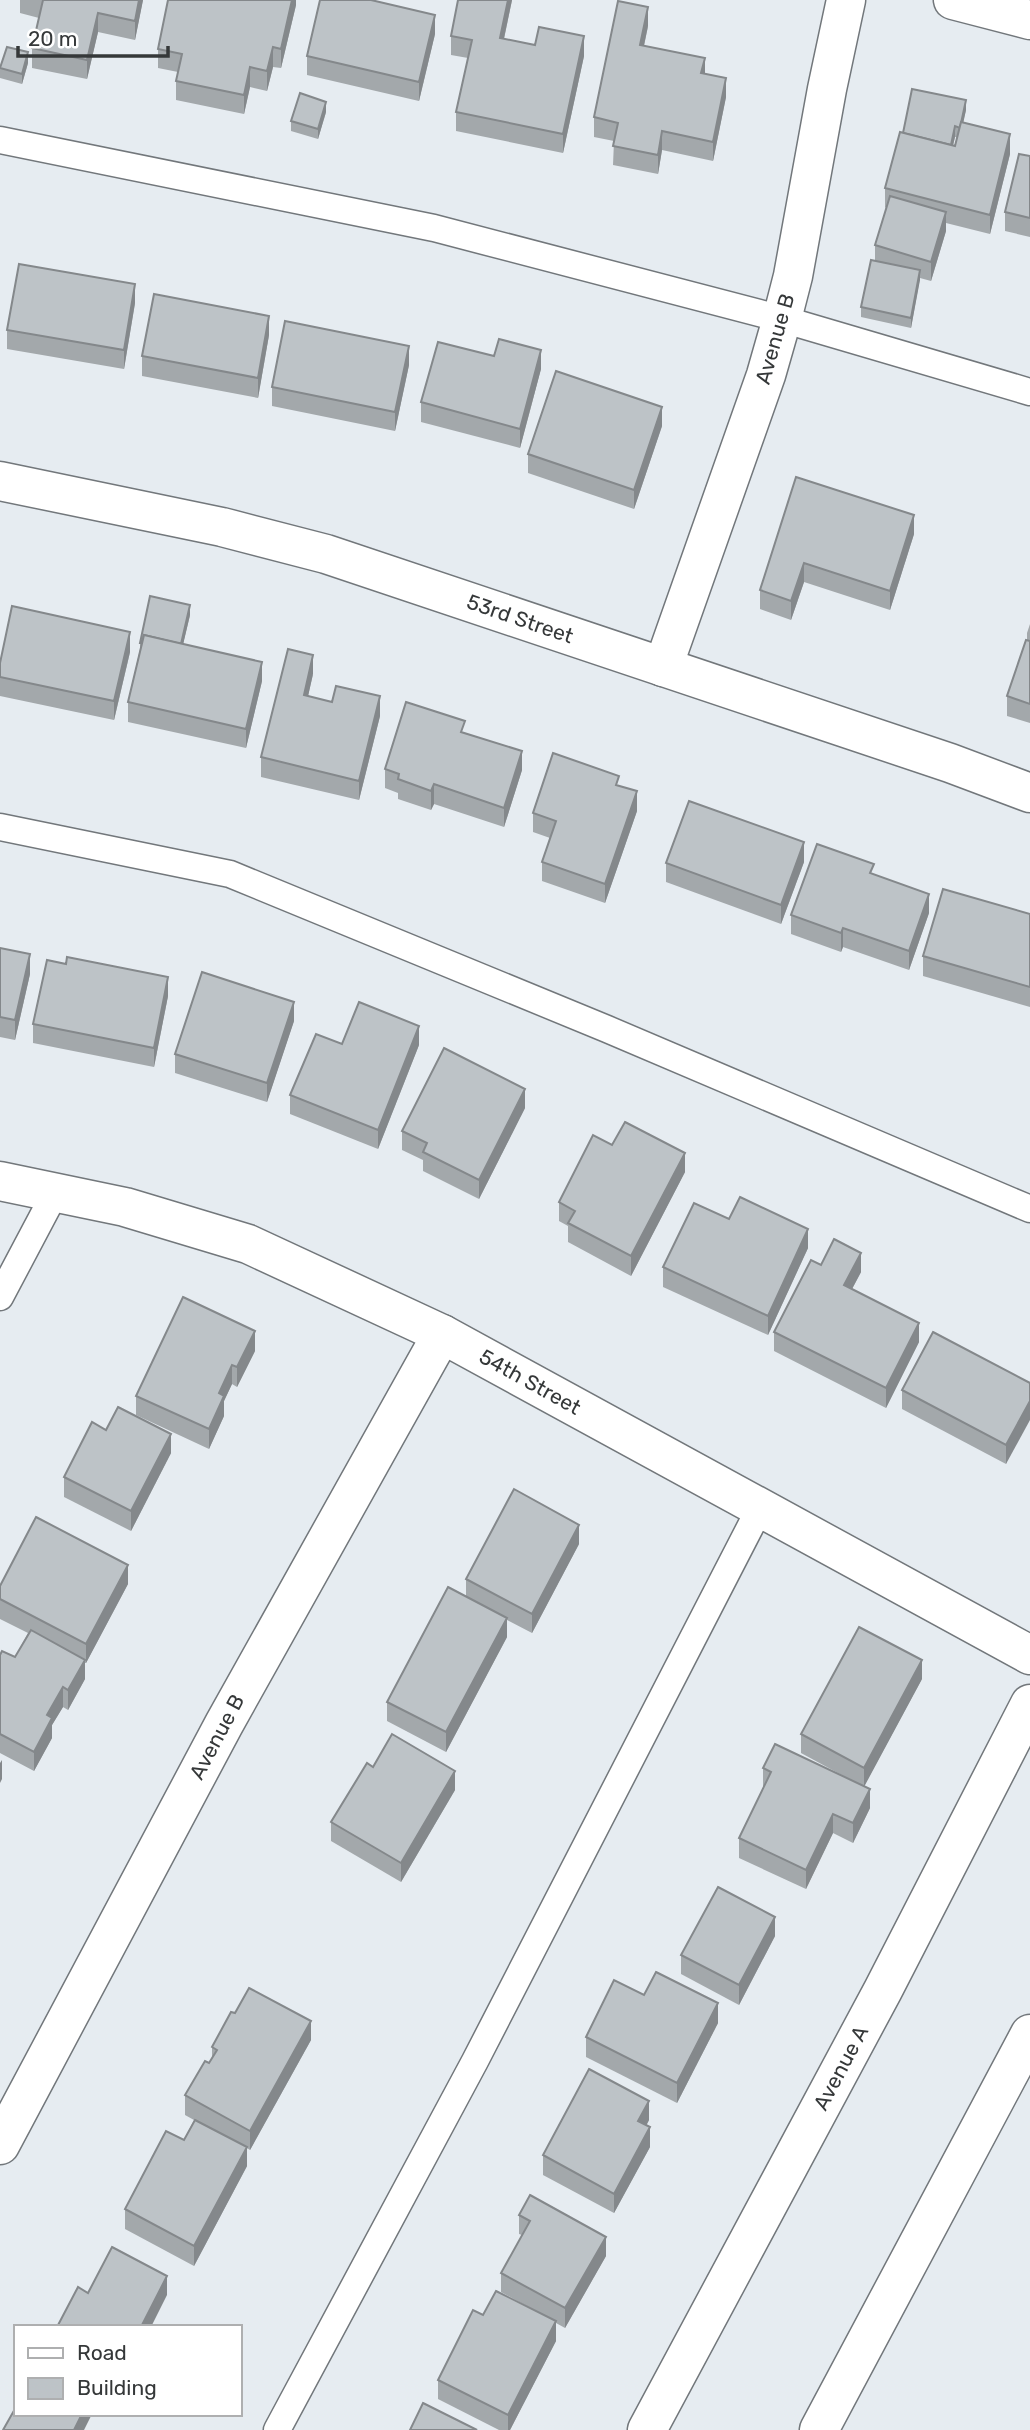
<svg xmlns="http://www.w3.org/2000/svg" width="1030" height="2430" viewBox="0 0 1030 2430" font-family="Rubik,sans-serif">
  <rect width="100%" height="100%" fill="#e6ecf1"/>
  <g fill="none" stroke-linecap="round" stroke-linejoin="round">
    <g stroke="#72777b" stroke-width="29">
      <g id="lane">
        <path d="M0,140L434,228L782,319L1030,392"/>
        <path d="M0,827L230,874L607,1029L1030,1209"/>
        <path d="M0,1297L55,1193"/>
        <path d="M277,2430L475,2061L760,1508"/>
      </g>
    </g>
    <g stroke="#72777b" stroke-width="41">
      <g id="street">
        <path d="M953,0L1030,20"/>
        <path d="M0,481L222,527L326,554L950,763L1030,793"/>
        <path d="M663,667L766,375L782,319L793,276L827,89L846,0"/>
        <path d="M0,1181L125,1207L248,1244L442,1334L1030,1655"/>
        <path d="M0,2145L224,1724L442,1334"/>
        <path d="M647,2430L883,1990L1030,1704"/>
      </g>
    </g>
    <g stroke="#72777b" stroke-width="41">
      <path id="secondary" d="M819,2430L1030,2034"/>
    </g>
    <use href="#lane" stroke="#fff" stroke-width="26"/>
    <use href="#street" stroke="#fff" stroke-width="38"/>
    <use href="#secondary" stroke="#fff" stroke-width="38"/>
  </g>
  <g fill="#a3a8ab" fill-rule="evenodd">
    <path d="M20,0H143L135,40L98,32L87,79L32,68V48L39,18L20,13Z"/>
    <path d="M296,0V5L281,68L273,67L267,91L250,87L244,114L176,100V81L178,72L158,68V49Z"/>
    <path d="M458,0H512L504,39L584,56L563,153L456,131V112L468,58L451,55V36Z"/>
    <path d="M648,26L644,46L705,73L726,97L713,161L662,150L658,174L613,165L614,141L594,137V117Z"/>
    <path d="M435,34L419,101L307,75V56Z"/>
    <path d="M28,63L22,84L0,78V68Z"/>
    <path d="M966,110L963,122L1010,154L990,234L946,223V231L931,281L920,278L911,328L861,317V307L875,261V245L886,208L885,207V188L903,133ZM955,137H957L955,146H953Z"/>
    <path d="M326,112L318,139L291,131V121Z"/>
    <path d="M1030,156V237L1005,231V212Z"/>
    <path d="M135,303L124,369L7,349V330Z"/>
    <path d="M269,335L258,398L142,376V356Z"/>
    <path d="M409,365L395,431L272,406V387Z"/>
    <path d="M541,369L520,448L421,422V402Z"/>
    <path d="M662,426L634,509L528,473V454Z"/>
    <path d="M796,477L914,534L890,610L804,582L791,620L760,609V590Z"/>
    <path d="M190,615L183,644L262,681L246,748L128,722V702L140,649V643Z"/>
    <path d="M1030,624V723L1007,716V696L1027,640V633Z"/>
    <path d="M130,652L114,720L0,696V663Z"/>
    <path d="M313,674L308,696L380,716L359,800L261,777V757Z"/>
    <path d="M465,733L522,770L504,827L434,804L431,810L398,799V793L385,788V769Z"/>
    <path d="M619,786L637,811L605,903L542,881V862L550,838L533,832V813Z"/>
    <path d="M804,862L781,924L666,882V863Z"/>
    <path d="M874,874L929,913L909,970L843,947L841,952L791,934V915Z"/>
    <path d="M1030,914V1007L923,976V956Z"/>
    <path d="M0,948L30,974L15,1040L0,1037Z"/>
    <path d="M168,996L154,1067L33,1043V1024Z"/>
    <path d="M294,1021L267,1102L175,1073V1054Z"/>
    <path d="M419,1045L378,1149L290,1114V1095Z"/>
    <path d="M525,1108L479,1199L423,1171V1160L402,1150V1131Z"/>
    <path d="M612,1145L685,1172L631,1276L568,1242V1226L559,1221V1202Z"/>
    <path d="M729,1219L808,1248L768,1335L663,1287V1267Z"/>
    <path d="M821,1265L861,1272L852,1289L919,1342L886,1408L774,1351V1332Z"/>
    <path d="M255,1351L237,1387L232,1384L224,1401V1416L209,1449L136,1415V1396Z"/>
    <path d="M1030,1383L1006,1464L902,1409V1390Z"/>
    <path d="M106,1430L171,1453L131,1531L64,1497V1477Z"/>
    <path d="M579,1544L532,1633L507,1620V1637L446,1752L387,1721V1702L466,1596V1579Z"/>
    <path d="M128,1584L86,1663H85V1679L68,1710L63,1707L52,1725V1738L34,1771L0,1753V1655L15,1657L28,1633L0,1619V1586Z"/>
    <path d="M922,1679L864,1786L870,1808L853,1843L833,1833L806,1889L739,1858V1838L764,1788L763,1787V1768L849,1779L801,1753V1734Z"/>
    <path d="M455,1790L401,1882L331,1841V1822Z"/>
    <path d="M775,1936L739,2005L681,1974V1955Z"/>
    <path d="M644,1995L718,2023L677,2103L586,2057V2037Z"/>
    <path d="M235,2013L311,2040L250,2150L247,2148V2166L194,2266L125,2229V2209L184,2140L194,2120L185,2115V2095L212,2059V2047Z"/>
    <path d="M649,2120L646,2126L650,2147L614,2213L543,2175V2155Z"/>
    <path d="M519,2215L606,2256L565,2328L556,2323V2341L510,2430H499L438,2399V2380L483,2315L534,2310L501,2292V2273L522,2235L519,2234Z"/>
  </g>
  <g fill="#84888b">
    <path d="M139,0H143L135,40V21Z"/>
    <path d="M292,0H296V5L281,68V49Z"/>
    <path d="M508,0H512L500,57V38Z"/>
    <path d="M648,7V26L640,64V45Z"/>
    <path d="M98,13V32L87,79V60Z"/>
    <path d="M435,15V34L419,101V82Z"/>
    <path d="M584,36V56L563,153V134Z"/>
    <path d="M273,47V67L267,91V71Z"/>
    <path d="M28,52V63L22,84V74Z"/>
    <path d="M705,58V78L701,73Z"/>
    <path d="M250,67V87L244,114V95Z"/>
    <path d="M726,78V97L713,161V142Z"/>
    <path d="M966,100V110L960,138V128Z"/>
    <path d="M326,102V112L318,139V129Z"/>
    <path d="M955,126V137L950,157V147Z"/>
    <path d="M662,131V150L658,174V155Z"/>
    <path d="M1010,134V154L990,234V215Z"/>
    <path d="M946,212V231L931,281V262Z"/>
    <path d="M920,270V280L911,328V318Z"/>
    <path d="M135,284V303L124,369V350Z"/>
    <path d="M269,316V335L258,398V378Z"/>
    <path d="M409,346V365L395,431V412Z"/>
    <path d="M541,350V369L520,448V429Z"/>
    <path d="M662,407V426L634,509V490Z"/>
    <path d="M914,515V534L890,610V591Z"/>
    <path d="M804,563V582L791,620V601Z"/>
    <path d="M190,605V615L179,662V651Z"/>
    <path d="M130,632V652L114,720V701Z"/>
    <path d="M313,655V674L304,714V695Z"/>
    <path d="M262,662V681L246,748V729Z"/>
    <path d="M380,696V716L359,800V781Z"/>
    <path d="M522,751V770L504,827V808Z"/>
    <path d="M434,784V804L431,810V791Z"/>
    <path d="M637,791V811L605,903V884Z"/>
    <path d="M804,842V862L781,924V905Z"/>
    <path d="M929,894V913L909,970V951Z"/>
    <path d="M843,928V947L841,952V933Z"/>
    <path d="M30,954V974L15,1040V1020Z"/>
    <path d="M168,977V996L154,1067V1048Z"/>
    <path d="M294,1002V1021L267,1102V1083Z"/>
    <path d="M419,1026V1045L378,1149V1130Z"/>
    <path d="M525,1089V1108L479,1199V1180Z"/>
    <path d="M685,1153V1172L631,1276V1256Z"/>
    <path d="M808,1229V1248L768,1335V1316Z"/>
    <path d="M861,1253V1272L844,1304V1285Z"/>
    <path d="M919,1323V1342L886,1408V1388Z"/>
    <path d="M255,1331V1351L237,1387V1367Z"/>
    <path d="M232,1365V1384L224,1401V1416L209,1449V1429L219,1393Z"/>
    <path d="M1030,1401V1420L1006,1464V1445Z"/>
    <path d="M171,1434V1453L131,1531V1511Z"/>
    <path d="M579,1525V1544L532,1633V1614Z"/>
    <path d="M128,1565V1584L86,1663V1644Z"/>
    <path d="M507,1618V1637L446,1752V1732Z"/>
    <path d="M85,1660V1679L68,1710V1690Z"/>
    <path d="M922,1660V1679L864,1787V1768Z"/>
    <path d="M63,1687V1707L52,1725V1738L34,1771V1752L47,1715Z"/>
    <path d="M2,1760V1779L0,1783V1763Z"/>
    <path d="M455,1771V1790L401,1882V1863Z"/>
    <path d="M870,1789V1808L853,1843V1823Z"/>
    <path d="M833,1814V1833L806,1889V1870Z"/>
    <path d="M775,1917V1936L739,2005V1985Z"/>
    <path d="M718,2003V2023L677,2103V2083Z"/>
    <path d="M311,2021V2040L250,2150V2131Z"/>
    <path d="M649,2101V2120L638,2141V2121Z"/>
    <path d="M650,2127V2147L614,2213V2194Z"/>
    <path d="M247,2147V2166L194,2266V2246Z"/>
    <path d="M606,2237V2256L565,2328V2308Z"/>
    <path d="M167,2276V2295L151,2327H141Z"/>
    <path d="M556,2321V2341L510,2430H508V2415Z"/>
    <path d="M82,2414H92L84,2430H74Z"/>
  </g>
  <g fill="#bdc3c7" stroke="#84888b" stroke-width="2">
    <path d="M43,0H139L135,21L98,13L87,60L32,48Z"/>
    <path d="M168,0H292L281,49L273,47L267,71L250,67L244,95L176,81L182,54L158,49Z"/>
    <path d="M320,0H371L435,15L419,82L307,56Z"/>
    <path d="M458,0H508L500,38L535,45L539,27L584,36L563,134L456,112L472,40L451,36Z"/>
    <path d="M618,1L648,7L640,45L705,58L701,73L726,78L713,142L662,131L658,155L613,146L618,123L594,117Z"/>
    <path d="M7,47L28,52L22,74L0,68Z"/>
    <path d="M912,89L966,100L960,128L955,126L951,145L903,133Z"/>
    <path d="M300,93L326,102L318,129L291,121Z"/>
    <path d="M961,122L1010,134L990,215L885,188L900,132L955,146Z"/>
    <path d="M1019,154L1030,156V218L1005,212Z"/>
    <path d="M890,196L946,212L931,262L875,245Z"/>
    <path d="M871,260L920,270L911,318L861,307Z"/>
    <path d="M19,264L135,284L124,350L7,330Z"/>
    <path d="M154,294L269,316L258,378L142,356Z"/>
    <path d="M285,321L409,346L395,412L272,387Z"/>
    <path d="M499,339L541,350L520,429L421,402L438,342L494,356Z"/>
    <path d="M556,371L662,407L634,490L528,454Z"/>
    <path d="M796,477L914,515L890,591L804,563L791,601L760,590Z"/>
    <path d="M150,596L190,605L181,644L144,635L142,643H140Z"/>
    <path d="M12,606L130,632L114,701L0,677V663Z"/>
    <path d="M144,635L262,662L246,729L128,702Z"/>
    <path d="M1026,640L1030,641V704L1007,696Z"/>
    <path d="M288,649L313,655L304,695L332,702L336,686L380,696L359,781L261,757Z"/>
    <path d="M406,702L465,721L461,732L522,751L504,808L434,784L431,791L398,779L399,774L385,769Z"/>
    <path d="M553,753L619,776L616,785L637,791L605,884L542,862L556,821L533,813Z"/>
    <path d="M689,801L804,842L781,905L666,863Z"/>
    <path d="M817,844L874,864L870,873L929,894L909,951L843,928L841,933L791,915Z"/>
    <path d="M943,889L1030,914V987L923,956Z"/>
    <path d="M0,948L30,954L15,1020L0,1017Z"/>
    <path d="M67,957L168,977L154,1048L33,1024L47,960L66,964Z"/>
    <path d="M202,972L294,1002L267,1083L175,1054Z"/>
    <path d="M359,1002L419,1026L378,1130L290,1095L316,1034L342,1044Z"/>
    <path d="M444,1048L525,1089L479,1180L423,1152L427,1143L402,1131Z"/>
    <path d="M625,1122L685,1153L631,1256L568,1223L575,1211L559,1202L593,1135L612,1145Z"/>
    <path d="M740,1197L808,1229L768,1316L663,1267L694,1203L729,1219Z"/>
    <path d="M834,1239L861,1253L844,1285L919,1323L886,1388L774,1332L811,1260L821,1265Z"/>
    <path d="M183,1297L255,1331L237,1367L232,1365L219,1393L224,1396L209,1429L136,1396Z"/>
    <path d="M933,1332L1030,1383V1401L1006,1445L902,1390Z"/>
    <path d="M118,1407L171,1434L131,1511L64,1477L92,1422L106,1430Z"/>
    <path d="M514,1489L579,1525L532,1614L466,1579Z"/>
    <path d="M36,1517L128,1565L86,1644L0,1599V1586Z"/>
    <path d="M448,1587L507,1618L446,1732L387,1702Z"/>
    <path d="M859,1627L922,1660L864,1768L801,1734Z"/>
    <path d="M31,1630L85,1660L68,1690L63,1687L47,1715L52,1718L34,1752L0,1734V1655L2,1651L15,1657Z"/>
    <path d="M392,1734L455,1771L401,1863L331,1822L367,1763L373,1767Z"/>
    <path d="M775,1744L870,1789L853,1823L833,1814L806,1870L739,1838L771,1772L763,1768Z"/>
    <path d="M718,1887L775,1917L739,1985L681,1955Z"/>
    <path d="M656,1972L718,2003L677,2083L586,2037L614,1980L644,1995Z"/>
    <path d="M249,1988L311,2021L250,2131L185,2095L205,2061L209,2063L217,2050L212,2047L231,2012L235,2013Z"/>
    <path d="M589,2069L649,2101L638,2121L650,2127L614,2194L543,2155Z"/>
    <path d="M195,2120L247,2147L194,2246L125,2209L166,2131L184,2140Z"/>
    <path d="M530,2195L606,2237L565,2308L501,2273L530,2221L519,2215Z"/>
    <path d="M112,2247L167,2276L141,2327H57L78,2287L88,2293Z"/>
    <path d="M496,2291L556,2321L508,2415L438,2380L473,2310L483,2315Z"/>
    <path d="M423,2403L477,2430H410Z"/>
    <path d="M16,2407V2414H82L74,2430H3Z"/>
  </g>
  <g text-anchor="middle" stroke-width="6" stroke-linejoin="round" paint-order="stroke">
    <g font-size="21" fill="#353839" stroke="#fff">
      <text transform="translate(775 339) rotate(-74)" y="7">Avenue B</text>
      <text transform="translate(520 619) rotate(19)" y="7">53rd Street</text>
      <text transform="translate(530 1382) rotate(29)" y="7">54th Street</text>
      <text transform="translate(217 1737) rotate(-62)" y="7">Avenue B</text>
      <text transform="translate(841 2068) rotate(-62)" y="7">Avenue A</text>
    </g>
  </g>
  <rect x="14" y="2325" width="228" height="91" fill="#ffffff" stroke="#aeafb0" stroke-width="2"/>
  <rect x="28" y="2348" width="35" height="10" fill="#ffffff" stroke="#aeafb0" stroke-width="2"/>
  <text x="77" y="2360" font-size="21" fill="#353839">Road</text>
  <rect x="28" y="2378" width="35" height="21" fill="#bdc3c7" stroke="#aeafb0" stroke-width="2"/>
  <text x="77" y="2395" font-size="21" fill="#353839">Building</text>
  <path d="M18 46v10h150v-10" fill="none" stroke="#353839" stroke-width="3.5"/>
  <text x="28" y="46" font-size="21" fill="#353839" stroke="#ffffff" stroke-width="5" paint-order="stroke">20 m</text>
</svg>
